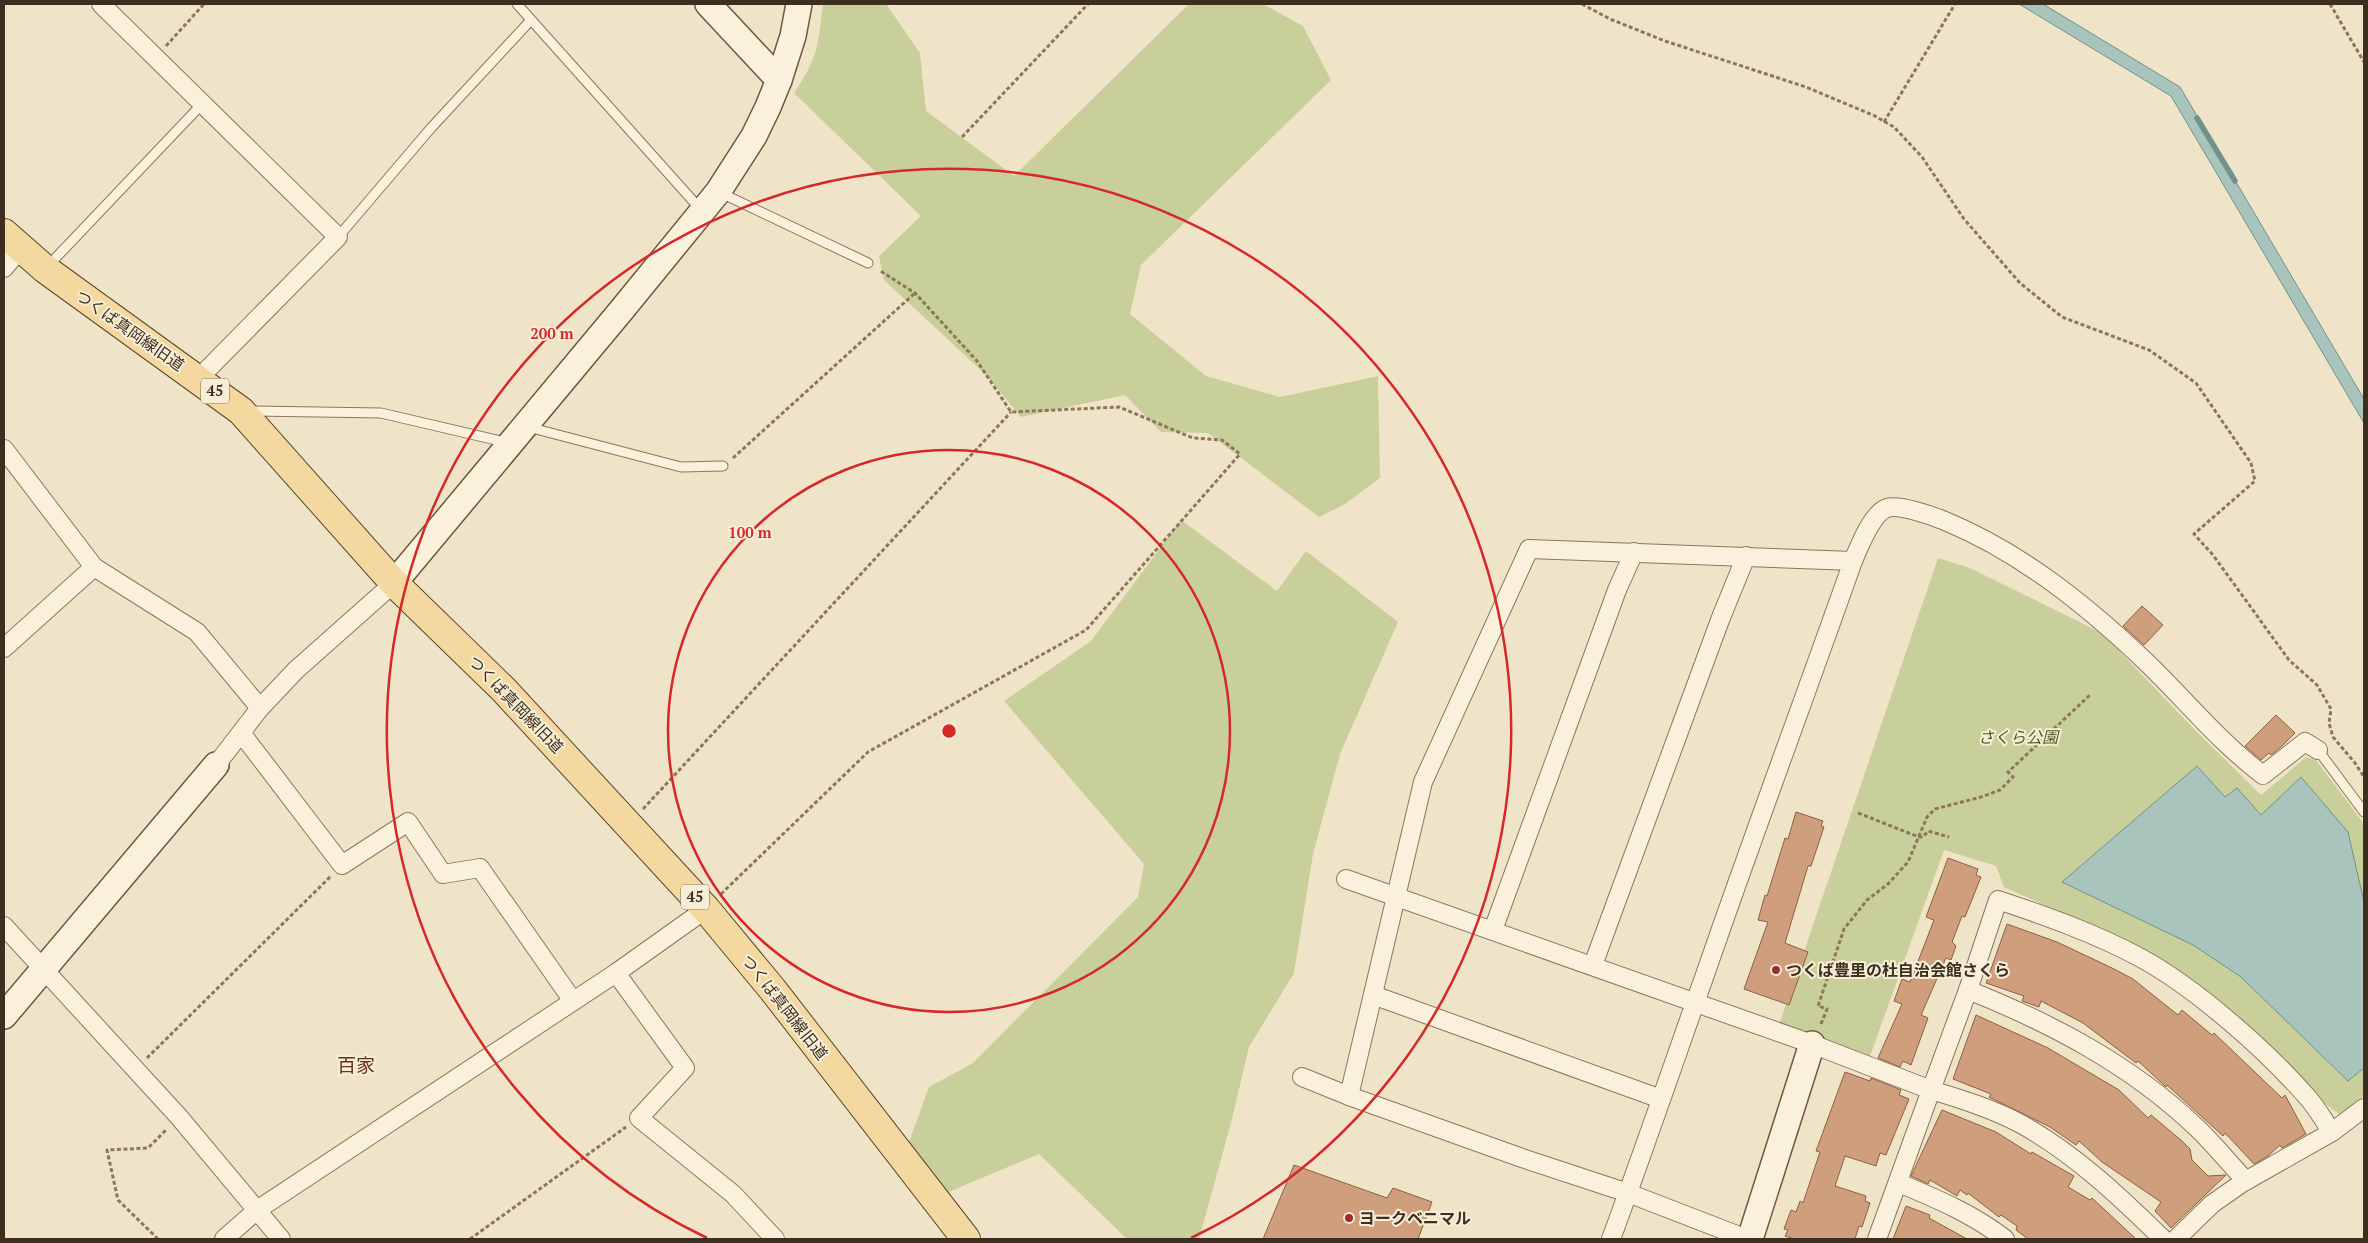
<svg xmlns="http://www.w3.org/2000/svg" width="2368" height="1243" viewBox="0 0 2368 1243" font-family="'PT Serif','Noto Sans JP',serif">
  <rect width="100%" height="100%" fill="#f0e4c8"/>
  <g fill="#c9cf9b">
    <path d="M823,4H886L920,53L926,111L1014,176L1189,4H1263L1303,26L1331,80L1141,265L1130,314L1206,376L1280,397L1378,376L1380,478L1345,504L1319,517L1208,433L1161,432L1125,395L1021,417L987,376L884,280L879,256L921,216L794,93C818,58 818,45 823,4Z"/>
    <path d="M1181,520L1277,591L1306,551L1398,622L1340,754L1313,854L1294,973L1249,1047L1231,1123L1199,1239H1127L1039,1154L925,1202L897,1175L929,1087L973,1063L1138,897L1144,864L1004,701L1091,641Z"/>
    <path d="M1938,558L1970,568L2102,633L2192,727L2261,795L2306,757L2316,760L2364,824V1095L2340,1115L2323,1102L2268,1047L2173,966L2127,942L2004,887L1996,866L1944,850L1869,1059L1779,1025Z"/>
  </g>
  <g fill="#a9c4bc" stroke="#6f938a">
    <path d="M2019,4H2043L2180,87L2364,399V423L2171,96Z"/>
    <path d="M2197,766L2225,797L2237,788L2261,815L2301,777L2348,832L2364,902V1068L2348,1081L2241,977L2193,945L2062,882Z"/>
  </g>
  <g fill="none" stroke-linecap="round" stroke-linejoin="round">
    <path stroke="#6f938a" stroke-width="5.5" d="M2197,118L2235,181"/>
  </g>
  <g fill="#cf9f7d" stroke="#8d5f41">
    <path d="M2142,606L2163,625L2144,645L2123,626Z"/>
    <path d="M2276,715L2295,733L2282,746L2271,755L2269,753L2261,760L2245,746Z"/>
    <path d="M1796,812L1823,821L1821,826L1824,827L1811,866H1808L1785,943L1808,952L1789,1005L1744,989L1768,922L1758,920L1765,895L1767,896L1785,838L1788,839Z"/>
    <path d="M1948,858L1978,869L1976,875L1981,877L1965,917L1962,916L1952,942L1956,946L1951,960L1946,958L1921,1015L1928,1018L1911,1065L1903,1061L1900,1067L1878,1058L1902,1004L1894,1001L1902,979L1910,982L1934,920L1926,917Z"/>
    <path d="M2007,924L2057,942L2112,968L2133,979L2178,1015L2182,1010L2212,1035L2214,1033L2282,1098L2285,1095L2306,1134L2282,1148L2280,1145L2268,1156L2254,1164L2225,1133L2223,1136L2167,1085L2166,1087L2138,1061L2136,1063L2083,1023L2041,1001L2039,1007L2022,1001L2024,996L1986,983Z"/>
    <path d="M1976,1015L2048,1048L2119,1090L2148,1118L2151,1115L2182,1141L2190,1149L2192,1160L2208,1176L2226,1175L2171,1228L2155,1211L2161,1202L2102,1162L2079,1141L2076,1145L2050,1127L1989,1097L1991,1094L1953,1079Z"/>
    <path d="M1845,1072L1870,1081L1871,1078L1901,1090L1899,1095L1909,1099L1886,1155L1880,1153L1876,1166L1845,1156L1835,1186L1866,1196L1865,1201L1870,1203L1862,1227L1859,1226L1855,1239H1794L1785,1236L1788,1230L1784,1229L1791,1210L1796,1212L1800,1201L1803,1203L1820,1152L1816,1151Z"/>
    <path d="M1942,1110L1996,1132L2031,1154L2032,1152L2074,1176L2068,1187L2090,1200L2092,1198L2136,1239H2028L2016,1230L2017,1226L2001,1215L1999,1217L1968,1193L1967,1195L1960,1190L1957,1196L1930,1180L1928,1184L1911,1176Z"/>
    <path d="M1294,1165L1387,1198L1393,1188L1432,1202L1418,1239H1263Z"/>
    <path d="M1906,1206L1930,1215L1929,1218L1967,1239H1893Z"/>
  </g>
  <g fill="none" stroke-linecap="round" stroke-linejoin="round">
    <g stroke="#8d765c" stroke-width="11">
      <g id="lane">
        <path d="M517,4L702,211"/>
        <path d="M721,193L868,263"/>
        <path d="M338,237L431,128L531,20"/>
        <path d="M48,266L203,103"/>
        <path d="M248,411L381,413L509,443"/>
        <path d="M528,427L681,467L723,466"/>
        <path d="M2318,750L2364,812"/>
      </g>
    </g>
    <g stroke="#8d765c" stroke-width="20">
      <g id="street">
        <path d="M101,4L338,237L199,378"/>
        <path d="M4,268L20,249"/>
        <path d="M4,449L94,567L197,632L260,708"/>
        <path d="M1853,561C1859,547 1872,513 1887,508C1899,504 1933,516 1945,521C2020,552 2085,604 2143,659C2183,697 2218,741 2263,775L2305,742L2318,750"/>
        <path d="M4,648L94,567"/>
        <path d="M242,734L342,865L408,822L443,874L480,868L573,1001"/>
        <path d="M216,765L260,708L296,670L394,583"/>
        <path d="M1346,879L1812,1044L1931,1090L1877,1239"/>
        <path d="M4,926L179,1117L281,1239"/>
        <path d="M1493,930L1617,590L1634,552"/>
        <path d="M1593,965L1720,620L1746,556"/>
        <path d="M616,973L685,1068L639,1118L733,1194L775,1239"/>
        <path d="M1968,990L1998,900C2046,916 2094,933 2139,957C2195,987 2266,1050 2308,1098C2317,1108 2324,1121 2332,1132"/>
        <path d="M1373,995L1661,1099"/>
        <path d="M1302,1077L1349,1096"/>
        <path d="M1899,1183C1937,1199 1973,1214 2005,1239"/>
        <path d="M224,1239L257,1210L616,973L706,909"/>
        <path d="M1611,1239C1644,1150 1675,1059 1707,969C1754,833 1805,697 1853,561L1529,549L1423,782L1349,1096L1522,1158L1628,1193L1747,1239"/>
        <path d="M2163,1239C2119,1196 2075,1154 2021,1124C1993,1109 1961,1099 1931,1090L1968,990C2051,1023 2131,1065 2196,1127C2214,1144 2229,1163 2246,1181"/>
        <path d="M2176,1239L2212,1204L2242,1183L2332,1132L2364,1108"/>
      </g>
    </g>
    <g stroke="#6f573f" stroke-width="28">
      <g id="secondary">
        <path d="M708,4L779,80"/>
        <path d="M394,583L620,312L718,192L754,136L768,107L779,80L793,36L799,4"/>
        <path d="M4,1016L216,765"/>
        <path d="M1750,1239L1812,1044"/>
      </g>
    </g>
    <g stroke="#5b4430" stroke-width="30">
      <path id="primary" d="M4,233L45,269L241,411L394,583L504,690L706,909L773,990L966,1239"/>
    </g>
    <g stroke="#8d765c" stroke-width="3" stroke-dasharray="4 2.5" stroke-linecap="butt">
      <path d="M1582,4L1610,19L1665,41L1806,87L1875,116L1894,127L1922,157L1964,219L2020,283L2062,317L2149,350L2196,383L2251,463L2255,481L2194,534L2213,555L2289,660L2317,685L2331,709L2329,723L2333,737L2355,763L2364,777"/>
      <path d="M2330,4L2364,62"/>
      <path d="M166,46L204,4"/>
      <path d="M1884,122L1955,4"/>
      <path d="M962,137L1088,4"/>
      <path d="M733,458L915,293"/>
      <path d="M643,809L1011,412"/>
      <path d="M1858,813L1919,837H1923L1928,831L1949,837"/>
      <path d="M721,894L868,752L1086,630L1240,454L1222,440L1193,438L1119,407L1011,412L977,361L915,293L879,270"/>
      <path d="M1821,1024L1827,1009L1818,1006L1844,929L1867,900L1888,884L1908,862L1927,817L1935,809L1981,797L2000,790L2013,777L2008,772L2091,694"/>
      <path d="M147,1058L331,876"/>
      <path d="M158,1239L118,1200L107,1150L148,1148L166,1130"/>
      <path d="M470,1239L626,1127"/>
    </g>
    <use href="#lane" stroke="#faf1dc" stroke-width="9"/>
    <use href="#street" stroke="#faf1dc" stroke-width="18"/>
    <use href="#secondary" stroke="#faf1dc" stroke-width="25"/>
    <use href="#primary" stroke="#f3d9a0" stroke-width="28"/>
  </g>
  <g fill="none" stroke="#d62828" stroke-width="2.5">
    <circle cx="949" cy="731" r="281"/>
    <path d="M707 1238A562 562 0 1 1 1191 1238"/>
  </g>
  <g fill="#9e2a2b" stroke="#f7eed8" stroke-width="2">
    <circle cx="1776" cy="970" r="5"/>
    <circle cx="1349" cy="1218" r="5"/>
  </g>
  <g text-anchor="middle" stroke-width="4" stroke-linejoin="round" paint-order="stroke">
    <g fill="#f7eed8" stroke="#756857" stroke-width="1">
      <rect x="201" y="378.5" width="28" height="25" rx="4"/>
      <rect x="681" y="884.5" width="28" height="25" rx="4"/>
    </g>
    <g font-size="15" font-weight="bold" fill="#3d2e20">
      <text x="215" y="396">45</text>
      <text x="695" y="902">45</text>
    </g>
    <g font-size="16" fill="#3d2e20" stroke="#f7eed8">
      <text transform="translate(130 330) rotate(35)" y="6">つくば真岡線旧道</text>
      <text transform="translate(516 704) rotate(46)" y="6">つくば真岡線旧道</text>
      <text transform="translate(785 1007) rotate(52)" y="6">つくば真岡線旧道</text>
    </g>
    <g font-size="16" font-style="italic" fill="#4d5a26" stroke="#f7eed8">
      <text x="2018" y="743">さくら公園</text>
    </g>
    <g font-size="16" font-weight="bold" fill="#3d2e20" stroke="#f7eed8" text-anchor="start">
      <text x="1786" y="976">つくば豊里の杜自治会館さくら</text>
      <text x="1359" y="1224">ヨークベニマル</text>
    </g>
    <g font-size="19" fill="#6b2e1e" stroke="#f7eed8">
      <text x="356" y="1072">百家</text>
    </g>
  </g>
  <circle cx="949" cy="731" r="8" fill="#d62828" stroke="#f7eed8" stroke-width="2.5"/>
  <g font-size="15" text-anchor="middle" font-weight="bold" fill="#d62828" stroke="#f7eed8" stroke-width="4" stroke-linejoin="round" paint-order="stroke">
    <text x="552" y="339">200 m</text>
    <text x="750" y="538">100 m</text>
  </g>
  <rect width="2368" height="1243" fill="none" stroke="#3d2e20" stroke-width="10"/>
</svg>
